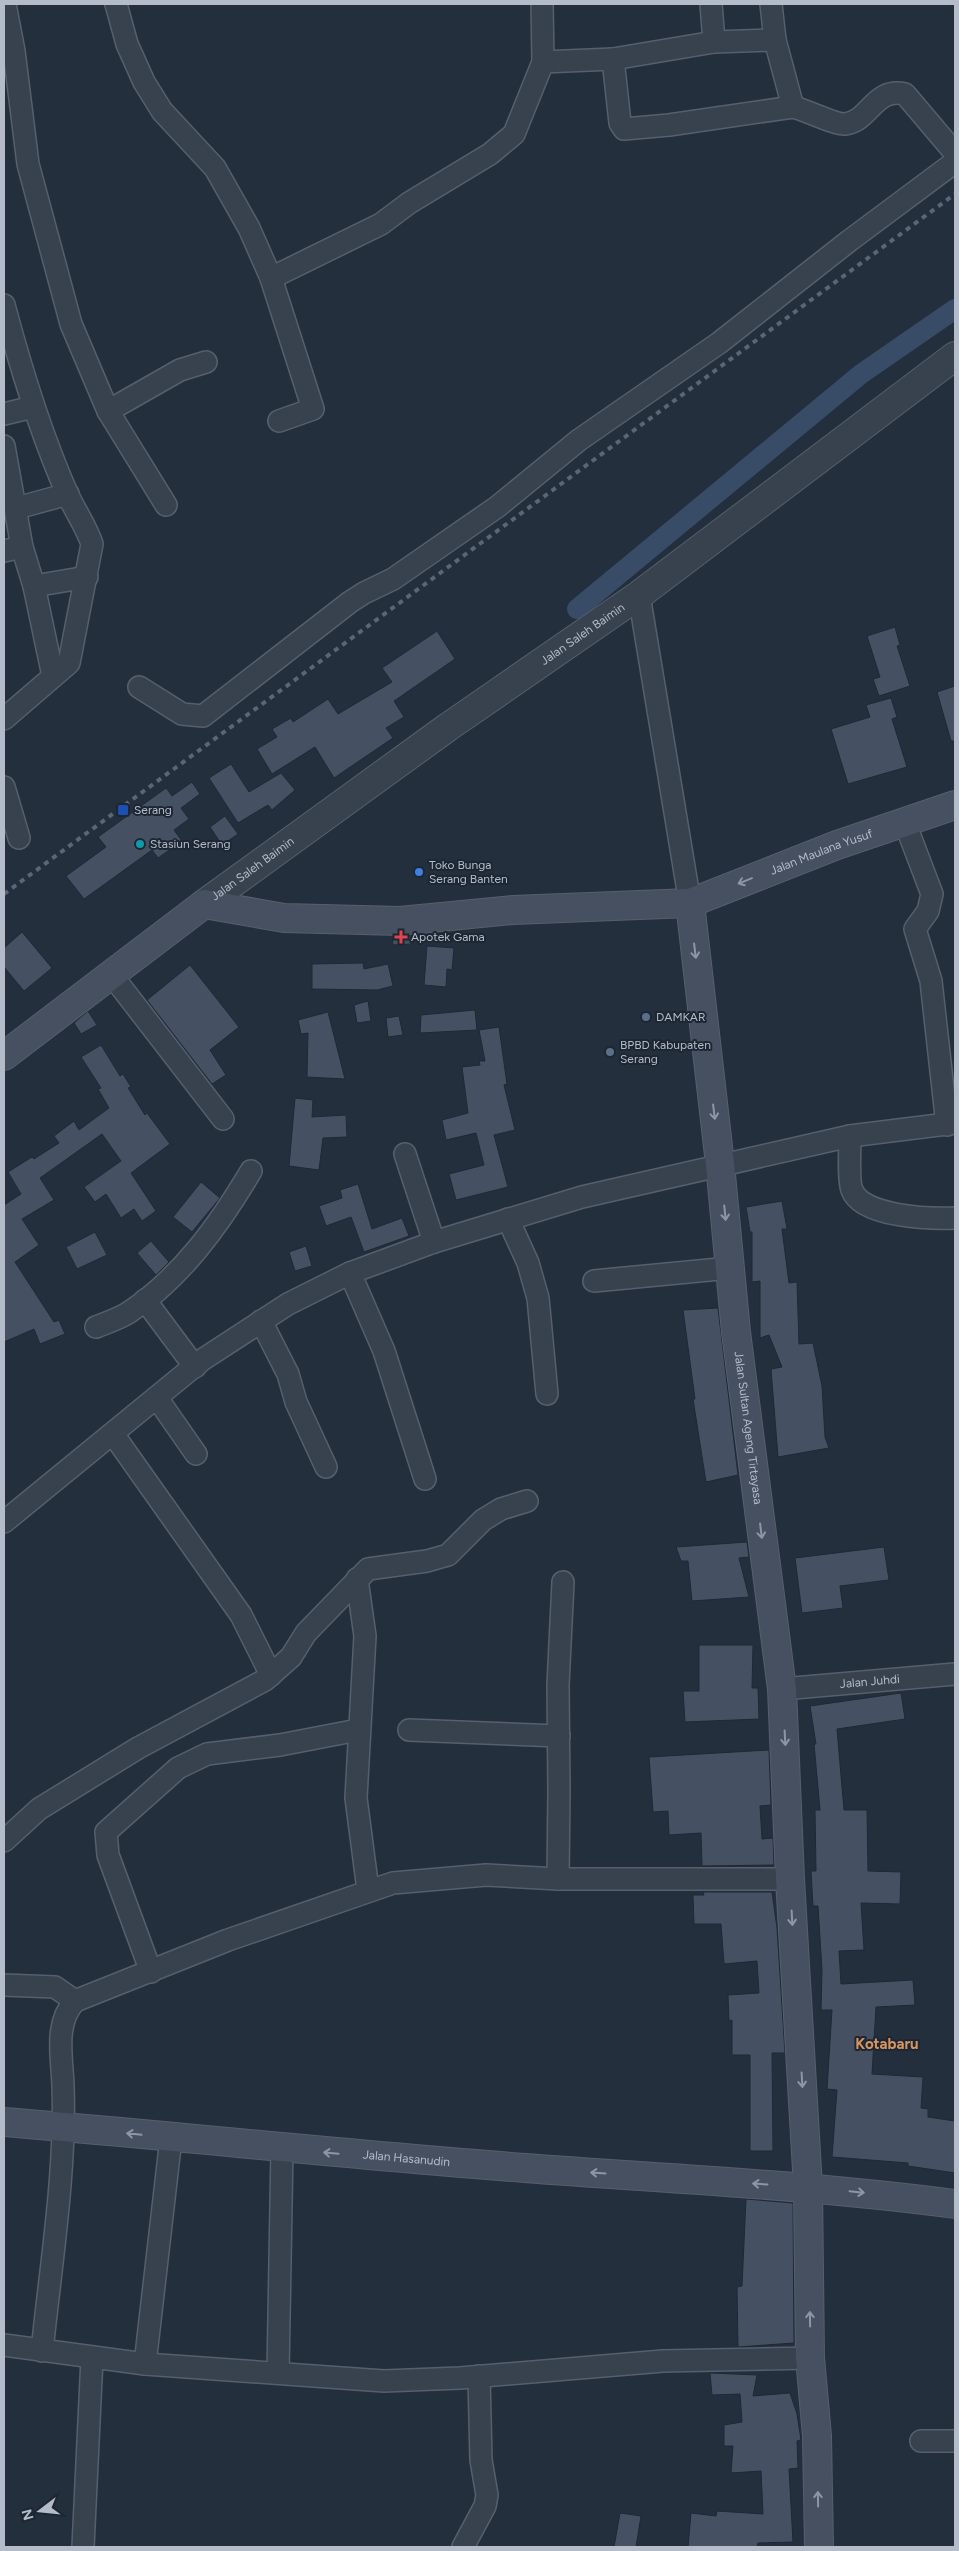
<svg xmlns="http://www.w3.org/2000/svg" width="959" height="2551" viewBox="0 0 959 2551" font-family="Figtree,sans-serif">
  <rect width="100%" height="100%" fill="#242f3e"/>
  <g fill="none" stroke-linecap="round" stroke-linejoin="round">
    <path stroke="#394c67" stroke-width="20" d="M577,609L861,374L955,309"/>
  </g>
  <g fill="#455162" stroke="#1f2835">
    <path d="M895,627L900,645L897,646L910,686L879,696L873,679L880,677L867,636Z"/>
    <path d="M437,631L455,659L394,701L404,717L386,728L393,738L334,778L315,747L272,774L257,749L277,737L272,729L291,718L293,722L328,699L338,714L392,682L382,668Z"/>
    <path d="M955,686V741H951L937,692Z"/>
    <path d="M891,698L897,717L892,719L907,767L848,784L831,729L870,717L866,705Z"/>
    <path d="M231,764L249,792L281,773L295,790L272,810L268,805L238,823L209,778Z"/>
    <path d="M192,782L200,794L181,808L189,819L174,830L182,841L158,858L152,850L84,899L66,876L106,847L98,837L166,788L172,796Z"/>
    <path d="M225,816L238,834L222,845L210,827Z"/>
    <path d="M22,932L52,968L24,991L4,967V948Z"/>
    <path d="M392,936H411V944L393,945Z"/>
    <path d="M427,946L454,948L452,970L447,969L446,987L424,985Z"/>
    <path d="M363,963L364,969L388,964L393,986L377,990L312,989V964Z"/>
    <path d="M190,965L239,1027L210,1050L226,1075L212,1084L147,1000Z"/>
    <path d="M368,1001L371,1021L357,1023L354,1005Z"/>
    <path d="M475,1010L477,1030L420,1033L421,1015Z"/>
    <path d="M88,1011L97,1025L81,1034L74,1023Z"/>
    <path d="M328,1012L345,1079L307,1077L308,1033L301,1034L298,1020Z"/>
    <path d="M399,1016L403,1035L388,1037L386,1018Z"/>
    <path d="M499,1027L507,1084L504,1085L515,1130L494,1135L508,1187L456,1200L449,1174L484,1165L476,1133L446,1140L442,1120L468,1113L462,1067L480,1065L479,1061H485L479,1030Z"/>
    <path d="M101,1045L120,1076L123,1074L131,1087L128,1088L145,1115L147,1113L170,1144L131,1173L156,1211L142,1221L134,1209L121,1218L106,1194L95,1202L84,1187L121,1161L102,1134L40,1178L54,1200L22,1219L39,1245L15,1262L54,1322L59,1320L65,1334L40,1344L34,1329L4,1342V1205L21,1194L8,1172L32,1157L34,1159L59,1143L54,1136L74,1121L79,1130L109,1108L98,1089L101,1088L81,1057Z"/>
    <path d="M295,1098L313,1100L312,1117L346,1115L347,1137L323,1138L319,1170L289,1166Z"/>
    <path d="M201,1182L220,1198L192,1232L173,1217Z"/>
    <path d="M358,1184L372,1229L402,1218L409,1236L364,1252L351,1217L326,1226L319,1206L342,1198L340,1190Z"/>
    <path d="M782,1201L787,1229H782L789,1283L797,1282L799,1344L813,1343L822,1386L825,1437L829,1448L778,1457L771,1369L782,1367L769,1335L760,1338V1281L752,1282V1232H750L746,1207Z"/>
    <path d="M95,1232L107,1255L77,1269L66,1247Z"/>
    <path d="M151,1241L169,1262L156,1275L137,1253Z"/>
    <path d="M306,1246L312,1266L295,1271L289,1252Z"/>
    <path d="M718,1308L738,1475L706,1482L693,1399H695L683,1310Z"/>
    <path d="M747,1542L749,1557L739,1558L749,1597L692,1601L688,1561H681L676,1547Z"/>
    <path d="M884,1547L889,1580L840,1586L843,1608L802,1613L795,1558Z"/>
    <path d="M699,1645H753L752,1688H758L759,1719L685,1722L683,1691H699Z"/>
    <path d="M901,1693L905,1719L837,1729L844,1810H867L868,1871L901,1872L900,1904L861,1903L864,1950L839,1951L841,1984L913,1980L915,2005L876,2007L872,2074L923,2077L921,2108L928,2109V2117L955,2121V2173L908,2166V2163L832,2157L837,2090L827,2089L832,2010H821L822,1970L818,1906H813L811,1871H816L815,1810H820L814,1744H816L810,1706Z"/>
    <path d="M769,1750L771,1805L760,1806L762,1839L773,1838L774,1865L702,1866L701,1833L669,1835L668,1811L653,1812L649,1757Z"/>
    <path d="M703,1892H772L777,1928L785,2053H772L773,2151H750V2055H732V2020L729,2021L728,1995L759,1993L757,1961L724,1964L721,1924H694L693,1895H704Z"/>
    <path d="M746,2199L793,2203L794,2343L738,2347L737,2287L742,2286Z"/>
    <path d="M710,2373L757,2375L753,2396L790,2393L797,2414L801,2440L797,2441L798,2468L789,2469L793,2542L758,2543L757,2547H688L691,2513L716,2516L717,2511L763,2514L761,2471L731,2473L733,2446H724V2425L742,2422L740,2394L712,2395Z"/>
    <path d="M620,2513L641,2516L636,2547H614Z"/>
  </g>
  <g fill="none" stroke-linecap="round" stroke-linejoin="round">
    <g stroke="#565f6c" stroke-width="24">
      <g id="minor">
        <path d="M5,4L14,51L28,164L71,324L108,411L166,505"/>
        <path d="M116,4L127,44L144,82L162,111L215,168L249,228L271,278L381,224L409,203L490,154L514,134L543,62L613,59L714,42L775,40"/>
        <path d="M542,4L543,62"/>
        <path d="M711,4L714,42"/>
        <path d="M771,4L775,40L793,107C806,110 836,125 845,124C870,121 874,87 905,94L955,153"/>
        <path d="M613,59L620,123L624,129L669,125L793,107"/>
        <path d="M271,278L313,409L279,421"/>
        <path d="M4,305C21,369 40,432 67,493C75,511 86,526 92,544L69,663L4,719"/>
        <path d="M108,411L180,370L206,362"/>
        <path d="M4,414L33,407"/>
        <path d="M4,446L22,547L34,586L53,676"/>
        <path d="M17,508L68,494"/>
        <path d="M4,551L22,547"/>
        <path d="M34,586L87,577"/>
        <path d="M639,595L690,903"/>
        <path d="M139,687L182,714L203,716L350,602L364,593L393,579L497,507L579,440L719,343L849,241L955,162"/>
        <path d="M4,787L19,838"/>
        <path d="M905,823L932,894L928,911L915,929L931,981L947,1125"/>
        <path d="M111,974L223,1119"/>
        <path d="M850,1136C850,1147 848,1181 852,1190C862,1217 930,1219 955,1218"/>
        <path d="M405,1154L434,1242"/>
        <path d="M508,1219L528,1263L538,1298L547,1394"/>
        <path d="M350,1273L384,1351L425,1479"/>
        <path d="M594,1281L730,1268"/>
        <path d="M145,1300L195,1367"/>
        <path d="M261,1321L288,1374L296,1402L326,1467"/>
        <path d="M96,1327C106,1323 118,1319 128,1313C181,1278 219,1225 251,1171"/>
        <path d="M157,1398L196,1454"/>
        <path d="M113,1434L241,1615L271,1675"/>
        <path d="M4,1522L202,1360L288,1304L350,1273L434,1242L582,1197L850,1136L955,1123"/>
        <path d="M357,1579L365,1636L356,1798L368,1890"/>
        <path id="s1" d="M782,1689L955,1674"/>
        <path d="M409,1730L559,1736"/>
        <path d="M4,1841L39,1809L138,1748L265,1680L291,1657L306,1633L368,1569L427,1561L448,1555L483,1520L501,1509L527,1501"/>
        <path d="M558,1879L559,1791L558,1685L563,1582"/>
        <path d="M151,1972L108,1855L106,1832L178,1768L207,1754L280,1745L358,1730"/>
        <path d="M4,1985L55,1987L75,2001"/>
        <path d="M4,2345L145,2364L384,2381L460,2378L663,2361L810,2358"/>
        <path d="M42,2351C51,2263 66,2173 63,2085C62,2057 54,2023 75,2001L228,1940L393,1883L486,1875L558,1879H790"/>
        <path d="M145,2364L171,2138"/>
        <path d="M278,2373L282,2149"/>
        <path d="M921,2441H955"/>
        <path d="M83,2547L92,2358"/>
        <path d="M463,2547L485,2506L487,2495L481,2460L479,2376"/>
      </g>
    </g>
    <g stroke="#565f6c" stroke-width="30">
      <g id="tertiary">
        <path id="s2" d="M204,904L448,727L639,595L955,356"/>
      </g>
    </g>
    <g stroke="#565f6c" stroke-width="30">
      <g id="secondary">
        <path id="s3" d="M690,903L720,1164L736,1332L782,1689L790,1879L808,2187L810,2358L817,2436L819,2547"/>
        <path id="s4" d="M4,1056L204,904L284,918L400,921L513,910L690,903L837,845L955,805"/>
        <path id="s5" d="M4,2122C178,2136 351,2155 525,2168C669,2179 812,2185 955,2204"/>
      </g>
    </g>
    <use href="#minor" stroke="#38414e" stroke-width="21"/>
    <use href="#tertiary" stroke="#38414e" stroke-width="28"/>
    <use href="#secondary" stroke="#465061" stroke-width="28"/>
    <path stroke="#5a6575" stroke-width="4" stroke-dasharray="5 5" stroke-linecap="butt" d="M4,894L955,194"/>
  </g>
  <defs><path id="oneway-shaft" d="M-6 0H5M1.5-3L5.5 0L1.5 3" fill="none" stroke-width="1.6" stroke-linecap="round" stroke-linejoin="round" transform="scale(1.25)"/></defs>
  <g stroke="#8e96a5">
    <use href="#oneway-shaft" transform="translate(745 881) rotate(158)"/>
    <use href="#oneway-shaft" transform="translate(695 951) rotate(83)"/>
    <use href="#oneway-shaft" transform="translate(714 1112) rotate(83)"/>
    <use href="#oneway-shaft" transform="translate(725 1213) rotate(84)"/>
    <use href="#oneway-shaft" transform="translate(761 1531) rotate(83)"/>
    <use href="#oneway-shaft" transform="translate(785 1738) rotate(87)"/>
    <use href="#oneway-shaft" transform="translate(792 1918) rotate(87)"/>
    <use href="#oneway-shaft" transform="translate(802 2080) rotate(87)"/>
    <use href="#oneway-shaft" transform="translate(134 2134) rotate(-174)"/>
    <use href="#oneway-shaft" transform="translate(331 2153) rotate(-175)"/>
    <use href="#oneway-shaft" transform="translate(598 2173) rotate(-176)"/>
    <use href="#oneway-shaft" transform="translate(760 2184) rotate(-176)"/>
    <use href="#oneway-shaft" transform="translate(857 2192) rotate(6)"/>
    <use href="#oneway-shaft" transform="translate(810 2319) rotate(-91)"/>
    <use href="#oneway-shaft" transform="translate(818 2499) rotate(-91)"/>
  </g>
  <rect fill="#1a4fb4" stroke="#1d2633" stroke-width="2" x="117" y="804" width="12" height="12" rx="2.5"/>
  <circle fill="#0f9aa8" stroke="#1d2633" stroke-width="2" cx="140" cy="844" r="5"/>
  <circle fill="#3f7fe0" stroke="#1d2633" stroke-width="2" cx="419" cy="872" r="5"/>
  <path fill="#e0444e" stroke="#1d2633" stroke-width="2" d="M398.5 929.5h5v5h5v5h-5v5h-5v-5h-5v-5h5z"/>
  <g fill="#5c6f8a" stroke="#1d2633" stroke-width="2">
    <circle cx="646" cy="1017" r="5"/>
    <circle cx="610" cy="1052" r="5"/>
  </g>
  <g text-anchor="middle" stroke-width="4" stroke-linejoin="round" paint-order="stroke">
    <g font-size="12" fill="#b4bcc9" stroke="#1d2633">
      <text dy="4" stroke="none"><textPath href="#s2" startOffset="465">Jalan Saleh Baimin</textPath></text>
      <text dy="4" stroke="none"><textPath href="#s4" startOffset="880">Jalan Maulana Yusuf</textPath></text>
      <text dy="4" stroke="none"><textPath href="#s2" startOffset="60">Jalan Saleh Baimin</textPath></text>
      <text dy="4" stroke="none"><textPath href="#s3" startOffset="528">Jalan Sultan Ageng Tirtayasa</textPath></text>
      <text dy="4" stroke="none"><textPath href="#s1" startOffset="88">Jalan Juhdi</textPath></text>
      <text dy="4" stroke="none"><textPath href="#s5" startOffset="404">Jalan Hasanudin</textPath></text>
    </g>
    <g font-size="12" fill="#b4bcc9" stroke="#1d2633" text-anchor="start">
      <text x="134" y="814">Serang</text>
      <text x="150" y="848">Stasiun Serang</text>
      <text x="429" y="869">Toko Bunga<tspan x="429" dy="14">Serang Banten</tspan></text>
      <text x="411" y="941">Apotek Gama</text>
      <text x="656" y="1021">DAMKAR</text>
      <text x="620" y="1049">BPBD Kabupaten<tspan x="620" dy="14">Serang</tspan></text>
    </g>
    <g font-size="15" font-weight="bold" fill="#d59563" stroke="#1d2633">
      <text x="887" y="2049">Kotabaru</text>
    </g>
  </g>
  <rect width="959" height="2551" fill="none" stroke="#b4bcc9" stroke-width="10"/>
  <g transform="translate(40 2511) rotate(254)" stroke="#1d2633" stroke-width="4" paint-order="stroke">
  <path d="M0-4L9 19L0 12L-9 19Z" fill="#b4bcc9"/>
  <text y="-8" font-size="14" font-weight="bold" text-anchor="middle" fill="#b4bcc9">N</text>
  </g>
</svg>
